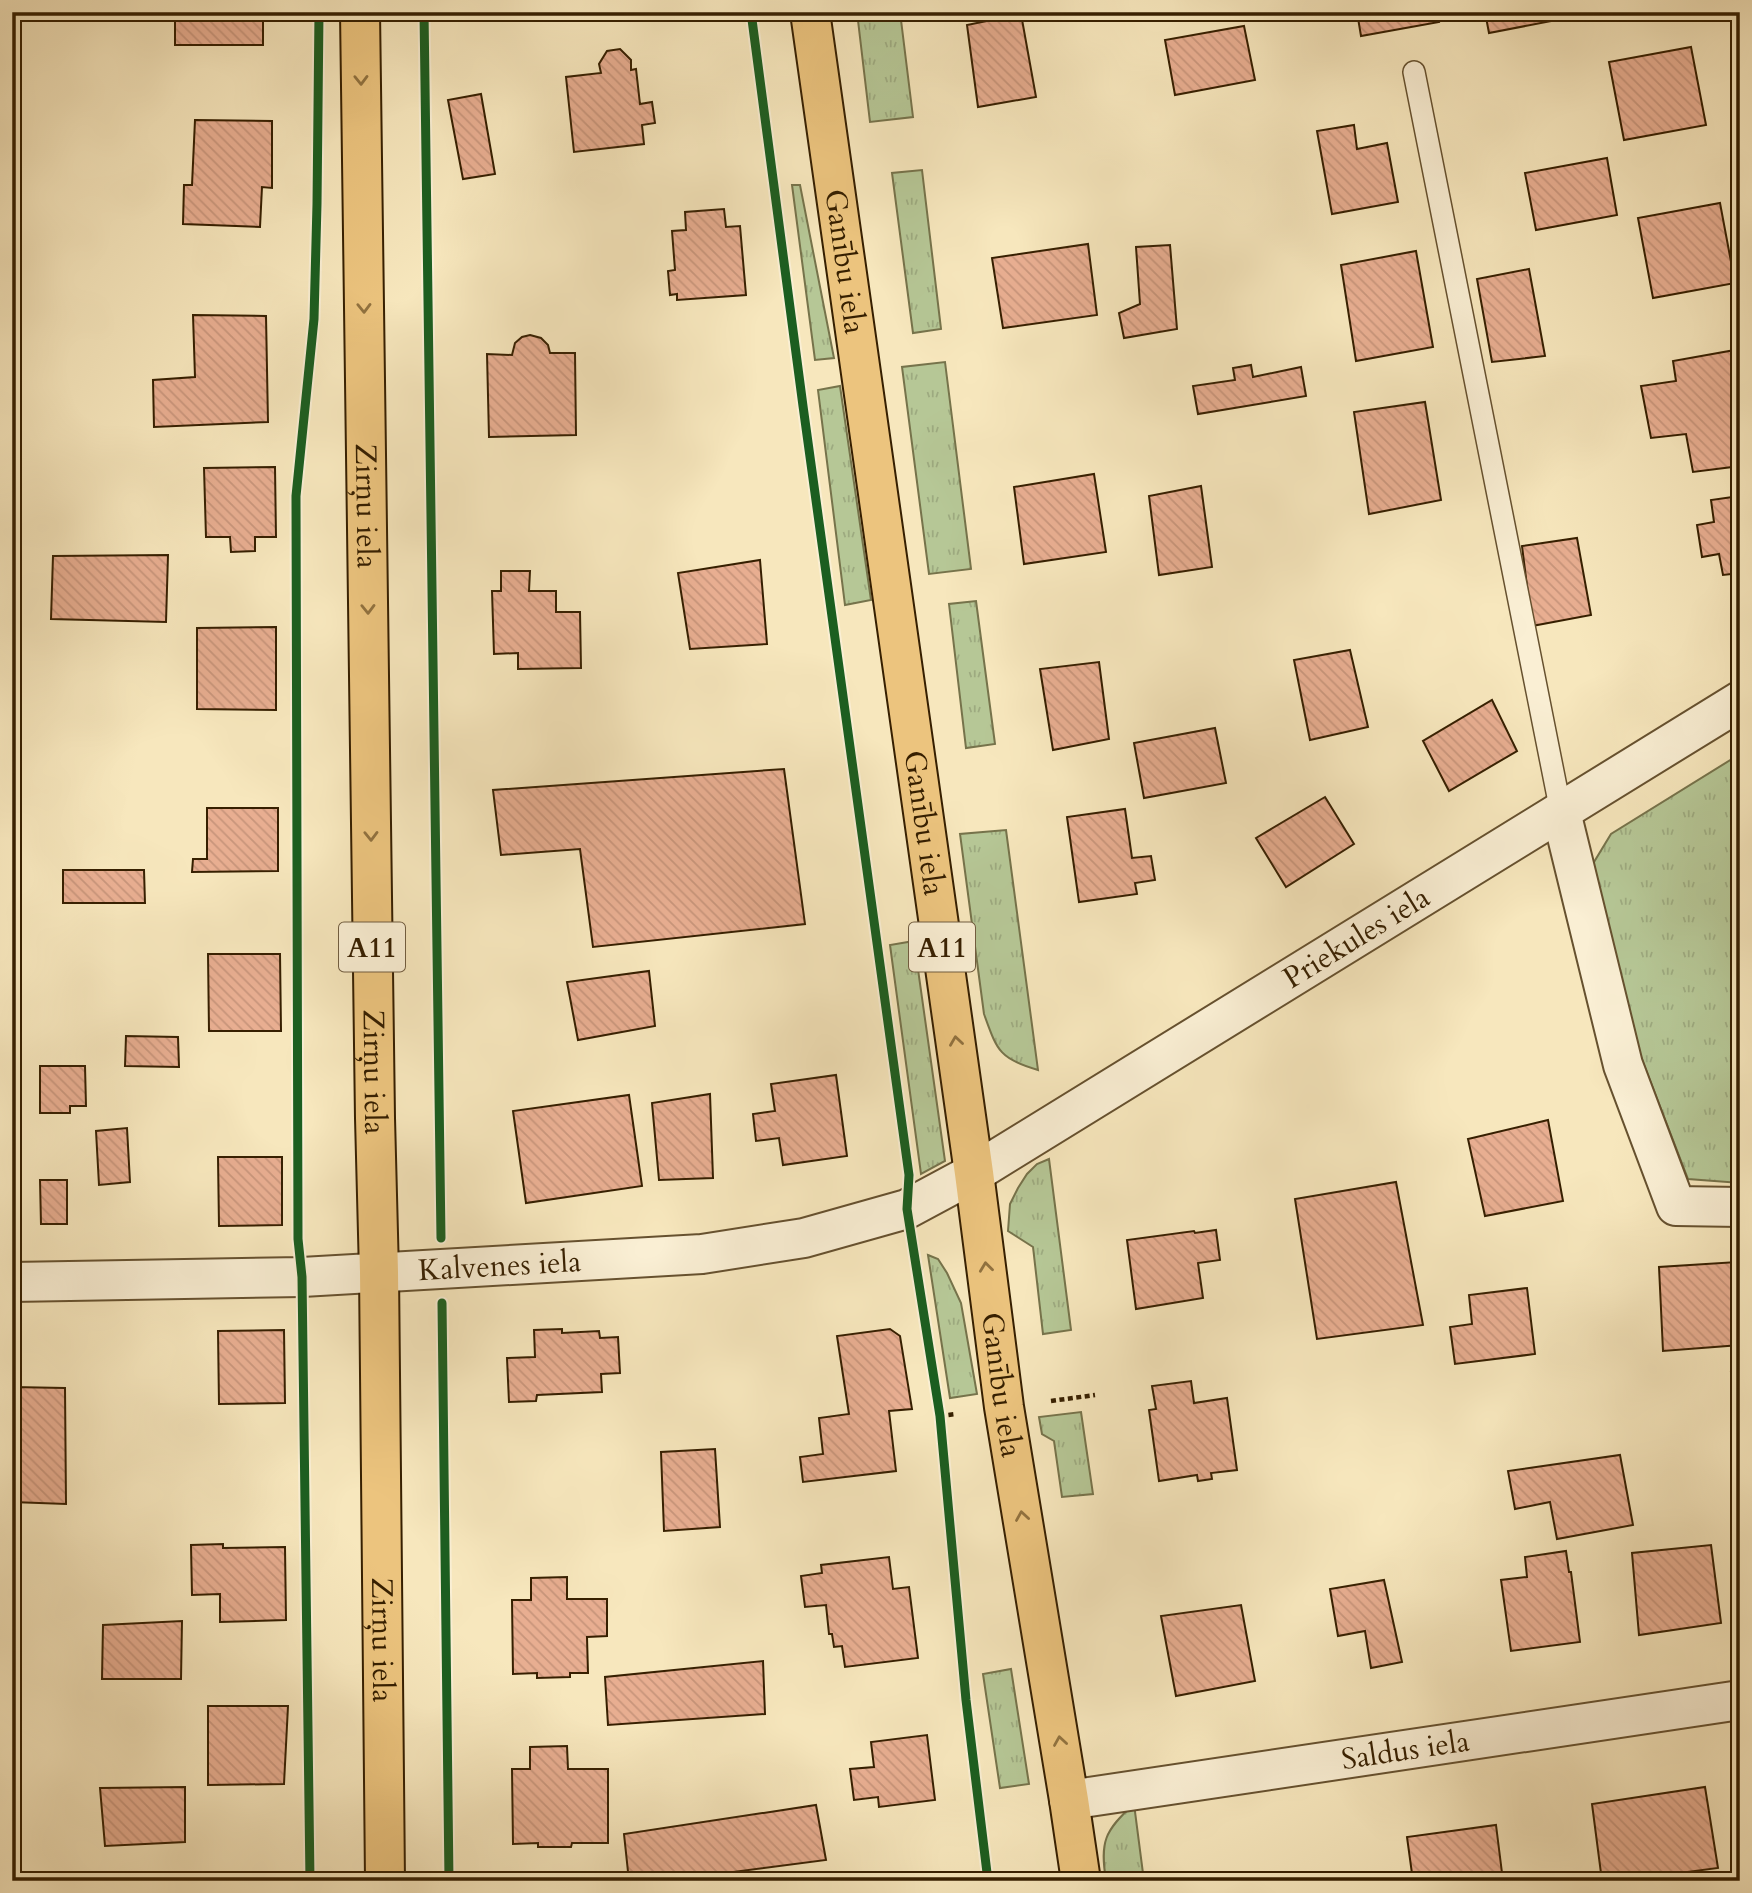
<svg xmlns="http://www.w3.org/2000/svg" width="1752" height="1893" viewBox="0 0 1752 1893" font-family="Cardo,serif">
  <defs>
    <pattern id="grass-tufts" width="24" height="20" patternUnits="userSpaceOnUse" patternTransform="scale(1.75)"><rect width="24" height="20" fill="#b6c796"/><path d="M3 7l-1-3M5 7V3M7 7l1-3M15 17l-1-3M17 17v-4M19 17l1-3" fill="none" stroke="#9daa80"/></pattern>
    <pattern id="building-back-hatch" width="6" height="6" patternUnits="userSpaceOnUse" patternTransform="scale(1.75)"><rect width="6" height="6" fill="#e8ae91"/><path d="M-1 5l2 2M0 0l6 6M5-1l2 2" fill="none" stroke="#c8957b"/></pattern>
  </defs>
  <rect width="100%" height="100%" fill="#f7e7bd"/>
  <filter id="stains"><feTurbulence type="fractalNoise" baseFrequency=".00286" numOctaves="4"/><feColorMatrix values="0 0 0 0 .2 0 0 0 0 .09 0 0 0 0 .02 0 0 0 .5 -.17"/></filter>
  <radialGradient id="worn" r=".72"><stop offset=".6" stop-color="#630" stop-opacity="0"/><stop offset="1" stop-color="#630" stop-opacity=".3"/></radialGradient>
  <g fill="url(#grass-tufts)" stroke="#76734b" stroke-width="2">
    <path d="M857,12H900L913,117L870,122Z"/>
    <path d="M922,170L941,329L913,333L892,173Z"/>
    <path d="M792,185H800L834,358L815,360Z"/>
    <path d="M945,362L971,569L929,574L902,367Z"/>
    <path d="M840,386L871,600L845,605L818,390Z"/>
    <path d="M976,601L995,744L966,748L949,604Z"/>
    <path d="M1740,754V1183L1688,1179L1636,1044L1591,867L1611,834Z"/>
    <path d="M1006,830L1038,1070C999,1059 997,1050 984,1014L960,834Z"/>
    <path d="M914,941L945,1161L921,1174L890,945Z"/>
    <path d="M1049,1159L1071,1330L1043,1334L1033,1247L1008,1231L1010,1204L1018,1188L1027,1174L1037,1164Z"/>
    <path d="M928,1255L938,1259L947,1273L961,1303L977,1394L950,1398Z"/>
    <path d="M1081,1412L1093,1494L1062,1497L1054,1441L1042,1434L1039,1417Z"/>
    <path d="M1011,1669L1029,1784L1000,1788L983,1674Z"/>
    <path d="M1134,1804L1144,1881H1106C1100,1842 1104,1831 1134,1804Z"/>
  </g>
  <g fill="url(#building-back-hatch)" stroke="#361f00" stroke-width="2">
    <path d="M159,12H270L271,16L263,17V45H175V17H160Z"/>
    <path d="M1357,12H1437L1439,22L1361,36Z"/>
    <path d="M1485,12H1598L1489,33Z"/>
    <path d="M1021,14L1036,97L978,107L967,25Z"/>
    <path d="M1244,26L1255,80L1175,95L1165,40Z"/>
    <path d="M1691,47L1706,125L1624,140L1609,62Z"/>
    <path d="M620,49L631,60V70L636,69L640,104L652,102L655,123L642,125L644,144L574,152L566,77L601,73L599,64L607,51Z"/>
    <path d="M481,94L495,174L463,179L448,100Z"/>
    <path d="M195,120L272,121V188L262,187L260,227L183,224L184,185H192Z"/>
    <path d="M1354,125L1357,149L1387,143L1398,202L1332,214L1317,131Z"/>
    <path d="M1607,158L1617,215L1536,230L1525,173Z"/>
    <path d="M1720,203L1735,283L1653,298L1638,218Z"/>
    <path d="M724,209L726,227L740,226L746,295L677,300V294L670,295L668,271L675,270L672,231L686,230L685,212Z"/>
    <path d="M1088,244L1097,315L1003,328L992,258Z"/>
    <path d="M1170,245L1177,329L1124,338L1119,313L1140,304L1136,247Z"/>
    <path d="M1416,251L1433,347L1356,361L1341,265Z"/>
    <path d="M1529,269L1545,356L1492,362L1477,279Z"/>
    <path d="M193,315L266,316L268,422L154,427L153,380L195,377Z"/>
    <path d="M530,335L541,338L548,345L550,353H575L576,435L489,437L487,354L512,355L515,343L522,337Z"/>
    <path d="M1735,350L1740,375V466L1693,472L1686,434L1651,438L1641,386L1676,381L1673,361Z"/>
    <path d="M1251,365L1253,377L1301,367L1306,396L1198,414L1193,386L1235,380L1233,368Z"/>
    <path d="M1425,402L1441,500L1369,514L1354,412Z"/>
    <path d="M275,467L276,537H255V551L231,552L230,537H206L204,468Z"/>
    <path d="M1094,474L1106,552L1024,564L1014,487Z"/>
    <path d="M1201,486L1212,567L1159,575L1149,496Z"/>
    <path d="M1740,496V573L1723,575L1719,554L1702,557L1697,525L1714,522L1711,500Z"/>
    <path d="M1577,538L1591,615L1532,626L1522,546Z"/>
    <path d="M168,555L166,622L51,619L53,556Z"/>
    <path d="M760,560L767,644L690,649L678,573Z"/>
    <path d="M501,571H530L529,591H556V612H580L581,668L518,669V653L494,654L492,591H501Z"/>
    <path d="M276,627V710L197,709V628Z"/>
    <path d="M1350,650L1368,727L1310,740L1294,660Z"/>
    <path d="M1099,662L1109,739L1053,750L1040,669Z"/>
    <path d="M1492,700L1517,751L1449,791L1423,741Z"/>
    <path d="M1215,728L1226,783L1144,798L1134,743Z"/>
    <path d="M784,769L805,924L593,947L580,849L501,855L493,790Z"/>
    <path d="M1325,797L1354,844L1286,887L1256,838Z"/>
    <path d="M207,808H278V871L192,872L193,859H207Z"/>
    <path d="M1125,809L1132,858L1151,856L1155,880L1135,883L1137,894L1079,902L1067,817Z"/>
    <path d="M63,870H144L145,903H63Z"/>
    <path d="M208,954H280L281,1031H209Z"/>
    <path d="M649,971L655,1026L578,1040L567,982Z"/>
    <path d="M126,1036L178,1037L179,1067L125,1066Z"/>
    <path d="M40,1066H85L86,1106H70V1113H40Z"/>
    <path d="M836,1075L847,1156L783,1165L779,1138L756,1141L753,1114L775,1111L771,1084Z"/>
    <path d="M710,1094L713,1178L659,1180L652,1103Z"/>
    <path d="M629,1095L642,1186L526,1203L513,1111Z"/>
    <path d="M1548,1120L1563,1201L1485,1216L1468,1139Z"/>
    <path d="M127,1128L130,1182L99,1185L96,1131Z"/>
    <path d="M218,1157H282V1225L219,1226Z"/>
    <path d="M40,1180H67V1224H41Z"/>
    <path d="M1396,1182L1423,1325L1317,1339L1295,1199Z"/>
    <path d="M1216,1230L1220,1260L1198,1263L1203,1298L1136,1309L1127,1240L1194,1231L1195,1233Z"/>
    <path d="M1737,1262L1740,1288V1345L1663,1351L1659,1267Z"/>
    <path d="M1527,1288L1535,1354L1455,1364L1450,1327L1472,1324L1469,1295Z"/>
    <path d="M562,1329V1333L599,1331L600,1338L618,1337L620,1373L601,1374L602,1392L537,1395L536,1401L509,1402L507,1358L535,1357L534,1330Z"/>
    <path d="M890,1329L900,1336L912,1409L889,1411L896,1471L803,1482L800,1457L823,1454L819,1418L849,1414L837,1336Z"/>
    <path d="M284,1330L285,1403L219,1404L218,1331Z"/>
    <path d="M1740,1371V1435L1731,1372Z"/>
    <path d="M1191,1381L1194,1403L1227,1398L1237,1470L1211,1473L1212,1479L1198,1481L1197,1475L1159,1481L1149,1410L1156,1409L1152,1386Z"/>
    <path d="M12,1387L65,1388L66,1504L12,1502Z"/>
    <path d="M715,1449L720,1527L664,1531L661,1452Z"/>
    <path d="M1620,1455L1633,1525L1557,1539L1550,1502L1515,1509L1508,1471Z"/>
    <path d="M223,1544V1548L285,1547L286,1620L220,1622V1594L192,1595L191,1545Z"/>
    <path d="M1711,1545L1721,1623L1639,1635L1632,1553Z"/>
    <path d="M1566,1551L1569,1572H1571L1580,1642L1511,1651L1501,1580L1527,1577L1525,1557Z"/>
    <path d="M889,1557L893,1589L909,1587L918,1658L845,1667L842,1646L834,1647L832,1634H829L826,1605L805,1607L801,1576L822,1573L821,1565Z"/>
    <path d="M567,1577V1599H607V1636L587,1637L588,1673H570V1677L537,1678V1673L513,1674L512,1600H531V1578Z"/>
    <path d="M1384,1580L1402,1662L1371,1668L1365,1631L1338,1636L1330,1589Z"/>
    <path d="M1241,1605L1255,1681L1176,1696L1161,1616Z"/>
    <path d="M182,1621L181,1679H102L103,1625Z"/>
    <path d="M763,1661L765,1714L608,1725L605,1677Z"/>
    <path d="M208,1706H288L284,1784L208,1785Z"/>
    <path d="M927,1735L935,1800L879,1807L878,1797L854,1800L850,1769L874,1767L871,1742Z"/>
    <path d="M567,1746L568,1769H608V1843H572L571,1847H538V1843L513,1844L512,1769H530V1747Z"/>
    <path d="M185,1787V1842L105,1846L100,1788Z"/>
    <path d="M1705,1787L1718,1868L1619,1881H1602L1592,1804Z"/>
    <path d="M816,1805L826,1860L664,1881H629L624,1834Z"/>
    <path d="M1496,1825L1503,1881H1413L1407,1837Z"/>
    <rect x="200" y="1872" width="88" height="9"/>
    <path d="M945,1876L946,1881H911Z"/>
  </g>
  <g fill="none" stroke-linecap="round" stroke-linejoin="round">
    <g stroke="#66512f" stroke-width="24">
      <path id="lane" d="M1414,72L1561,812"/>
    </g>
    <g stroke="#66512f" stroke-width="42">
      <g id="street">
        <path d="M1561,812L1623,1065L1676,1206L1740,1207"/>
        <path id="s1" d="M12,1282L302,1277L702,1254L804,1238L907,1209L974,1173L1740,701"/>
        <path id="s2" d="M1069,1800L1740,1700"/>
      </g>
    </g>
    <g stroke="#361f00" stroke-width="42">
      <g id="highway">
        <path id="s3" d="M360,12L375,1118L379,1272L385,1881"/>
        <path id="s4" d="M810,12L974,1173L1004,1407L1069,1800L1081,1881"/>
      </g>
    </g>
    <g stroke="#361f00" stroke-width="4.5" stroke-dasharray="5 3.5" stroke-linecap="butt">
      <path d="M1051,1401L1095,1395"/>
      <path d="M940,1416L956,1414"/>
    </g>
    <use href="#lane" stroke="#faefd4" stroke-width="21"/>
    <use href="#street" stroke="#faefd4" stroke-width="38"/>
    <use href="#highway" stroke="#ecc47e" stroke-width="38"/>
    <g stroke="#faefd4" stroke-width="13">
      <g id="cycleway">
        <path d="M424,12L441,1238"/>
        <path d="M751,12L803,406L909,1175L907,1209L940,1416L966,1700L988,1881"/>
        <path d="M442,1303L449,1881"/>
        <path d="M310,1881L302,1277L298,1239L296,496L314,319L317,204L319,12"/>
      </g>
    </g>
    <use href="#cycleway" stroke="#1b5e20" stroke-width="9"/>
  </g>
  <defs><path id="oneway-chevron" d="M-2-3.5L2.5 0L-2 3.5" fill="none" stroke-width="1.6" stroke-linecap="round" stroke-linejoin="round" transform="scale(1.75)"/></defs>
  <g stroke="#91723f">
    <use href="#oneway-chevron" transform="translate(361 80) rotate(89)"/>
    <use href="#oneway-chevron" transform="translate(364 308) rotate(89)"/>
    <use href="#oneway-chevron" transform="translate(368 609) rotate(89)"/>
    <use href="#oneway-chevron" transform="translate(371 836) rotate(89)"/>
    <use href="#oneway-chevron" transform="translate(956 1041) rotate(-98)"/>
    <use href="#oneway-chevron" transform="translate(986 1267) rotate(-97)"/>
    <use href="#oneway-chevron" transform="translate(1022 1516) rotate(-99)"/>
    <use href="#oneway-chevron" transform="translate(1060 1741) rotate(-99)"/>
  </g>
  <g text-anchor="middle" stroke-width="7" stroke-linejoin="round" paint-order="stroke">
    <g fill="#faefd4" stroke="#715d40" stroke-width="2">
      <rect x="339" y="922.5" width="66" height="49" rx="5"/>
      <rect x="909" y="922.5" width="66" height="49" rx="5"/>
    </g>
    <g font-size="28" font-weight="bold" fill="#361f00">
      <text x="372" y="957">A11</text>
      <text x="942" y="957">A11</text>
    </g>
    <g font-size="30" fill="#361f00" stroke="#faefd4">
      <text dy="10" stroke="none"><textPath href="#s4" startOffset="252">Ganību iela</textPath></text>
      <text dy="10" stroke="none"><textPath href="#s3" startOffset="494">Zirņu iela</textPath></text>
      <text dy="10" stroke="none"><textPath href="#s4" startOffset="819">Ganību iela</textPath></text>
      <text dy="10" stroke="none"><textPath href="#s1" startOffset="1426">Priekules iela</textPath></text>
      <text dy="10" stroke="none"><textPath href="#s3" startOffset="1060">Zirņu iela</textPath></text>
      <text dy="10" stroke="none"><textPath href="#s1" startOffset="488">Kalvenes iela</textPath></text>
      <text dy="10" stroke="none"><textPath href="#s4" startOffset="1386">Ganību iela</textPath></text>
      <text dy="10" stroke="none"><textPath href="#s3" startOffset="1628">Zirņu iela</textPath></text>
      <text dy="10" stroke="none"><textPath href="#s2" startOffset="340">Saldus iela</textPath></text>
    </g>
  </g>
  <rect width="1752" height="1893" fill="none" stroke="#f7e7bd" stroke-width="42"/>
  <rect x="14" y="14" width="1724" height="1865" fill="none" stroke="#361f00" stroke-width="3.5"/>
  <rect x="21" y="21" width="1710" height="1851" fill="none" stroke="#361f00" stroke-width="2"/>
  <rect width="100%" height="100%" filter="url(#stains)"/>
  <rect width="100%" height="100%" fill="url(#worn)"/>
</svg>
